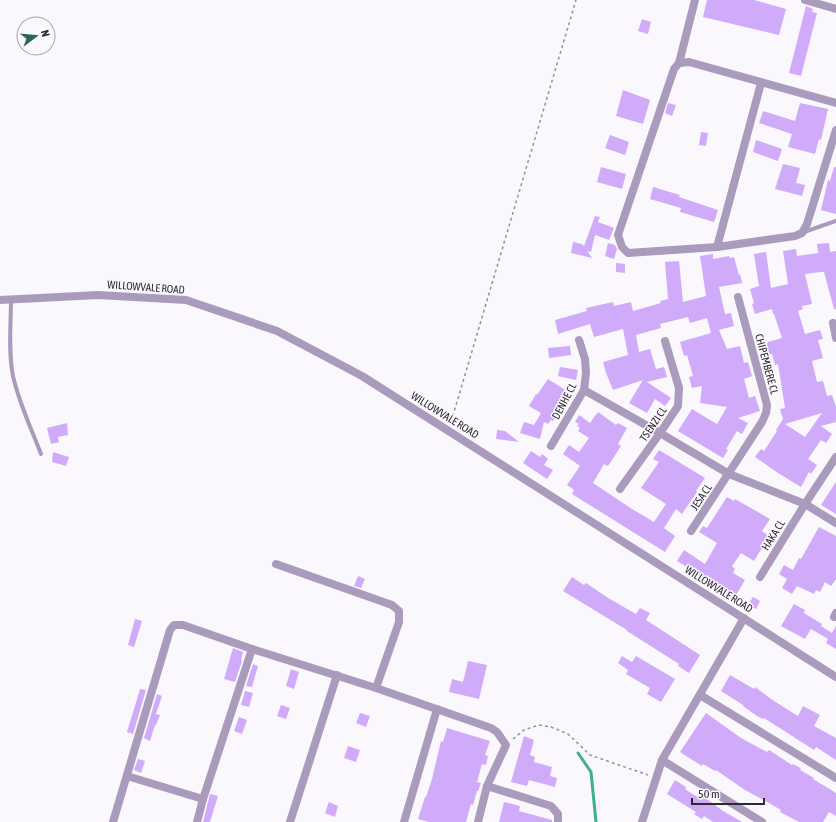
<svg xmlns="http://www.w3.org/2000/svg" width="836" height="822" viewBox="0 0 836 822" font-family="'Asap Condensed',sans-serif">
  <rect width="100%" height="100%" fill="#faf7fd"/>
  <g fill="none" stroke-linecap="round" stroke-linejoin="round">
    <path stroke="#3eb08d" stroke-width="3" d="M578,753L591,772L596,822"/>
  </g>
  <g fill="#d0abfa" fill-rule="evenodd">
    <path d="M707,0H754L786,9L779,35L703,17Z"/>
    <path d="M806,6L813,9L812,12L817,13L801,76L789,73Z"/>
    <path d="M642,19L651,22L648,34L638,31Z"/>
    <path d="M623,90L650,100L643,124L616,116Z"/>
    <path d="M668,103L676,105L672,116L665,113Z"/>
    <path d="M800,103L828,109L821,140L819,139L815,154L788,147L792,134L759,123L763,111L795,121Z"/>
    <path d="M701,132L708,133L706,146L699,145Z"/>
    <path d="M610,135L629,142L625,155L605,148Z"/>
    <path d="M756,140L782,149L778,161L753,152Z"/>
    <path d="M783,164L800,168L796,183L805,185L802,196L775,189Z"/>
    <path d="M601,167L626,174L622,189L597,182Z"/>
    <path d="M834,167H836V214L821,210L828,180L830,181Z"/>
    <path d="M653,187L680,195L679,197L718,210L714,222L680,212L681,208L650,199Z"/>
    <path d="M595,216L600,217L598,222L614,228L609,240L595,235L591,252L587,251L592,258L571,253L573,242L582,244L584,246Z"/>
    <path d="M608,243L615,245L617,249L614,259L605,256Z"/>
    <path d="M829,243L830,252L836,251V309H834L824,272H821L805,274L812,304L802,306L803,309L798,311L805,334L820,330L823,339L818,340L823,358L812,361L817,382L823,381L827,396L832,395L836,407V422L821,426L832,434L826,443L821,440L808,459L817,465L811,474L809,472L801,487L778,473L755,457L761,449L764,451L777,431L776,430L783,419L780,409L785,408L778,364L775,365L772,354L766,355L764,349L768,342L782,338L774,314H773L772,309L755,314L752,304L754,303L750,289L759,286L754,254L766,252L771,288L788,284L783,251L796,249L797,256L818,253L817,244ZM822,413L805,437L785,424Z"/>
    <path d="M713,254V259L729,256L730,258L734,257L739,275L740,274L742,283L719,287L725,314L731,313L734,326L719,330L727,349L740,346L744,363L748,362L752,376L744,379L749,398L755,396L760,411L738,418L748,423L742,434L737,431L726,449L728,450L723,458L678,431L692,409L717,424L727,407L700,403L702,386L692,388L689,377L693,376L687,355L684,356L680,342L711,333L707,318L690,323L688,317L660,324L661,328L636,335L639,352L650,349L656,369L664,367L667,377L647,382L671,398L665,406L655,399L647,413L629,403L643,380L613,390L606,373L603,362L628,355L623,329L594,337L590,324L558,334L555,320L587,311L586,308L613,302L614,306L631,302L633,311L661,303L660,301L668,299L665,262L679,261L683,302L706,296L700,256Z"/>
    <path d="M616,263L625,264V273L616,272Z"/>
    <path d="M570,346L571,355L549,358L548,348Z"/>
    <path d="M560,367L578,370L576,380L558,376Z"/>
    <path d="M548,379L567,391L557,407L560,408L553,421L551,420L548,424L544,422L540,439L520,433L524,422L534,425L541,413L529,406L536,394L537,395Z"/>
    <path d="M598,412L616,425L618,423L627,428L618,444L621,446L608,466L604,464L593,483L632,509L654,522L666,504L641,488L659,462L653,459L659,450L705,478L696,491L697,492L682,514L676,509L664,528L675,536L665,552L572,494L574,490L567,485L580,466L563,454L569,445L579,452L589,438L578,431L580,428L577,426L579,424L575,422L579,415L590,423Z"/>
    <path d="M67,423L68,435L58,437L59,442L51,444L47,428Z"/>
    <path d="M497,430L505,431L519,442L496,439Z"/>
    <path d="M531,451L540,457L542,454L548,459L544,465L553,470L547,479L523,463Z"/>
    <path d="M53,452L69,457L66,466L52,462Z"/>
    <path d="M836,482V514L821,505Z"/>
    <path d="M727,497L734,501L735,499L770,519L762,531L769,536L754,561L741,553L732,566L735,569L733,573L745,580L735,597L722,589L721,590L710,582H711L677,561L684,550L705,564L717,543L699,532L703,526L707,528Z"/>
    <path d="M819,527L836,536V579L831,586L825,582L820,592L816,590L814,594L797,586L792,594L782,588L787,579L779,574L784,565L793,570L799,558L801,559Z"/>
    <path d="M358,576L365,579L361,588L354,586Z"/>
    <path d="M572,577L584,585L586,583L608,598L636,614L640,608L650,613L646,620L700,655L689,673L678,666L679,664L627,631V630L563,591Z"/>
    <path d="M753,597L760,601L756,609L748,605Z"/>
    <path d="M794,604L805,610L804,613L822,624L821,626L832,633L836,626V649L826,643L828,639L811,629L805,639L781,626Z"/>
    <path d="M135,619L142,621L134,647L128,645Z"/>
    <path d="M233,648L243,652L241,661H242L235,682L224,679Z"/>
    <path d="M622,656L632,662L636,656L675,679L661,702L647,694L650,688L626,674L628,670L618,663Z"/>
    <path d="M468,661L487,665L479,699L449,692L452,679L463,682Z"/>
    <path d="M253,664L258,666L252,687L246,686Z"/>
    <path d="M291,669L299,672L294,689L286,686Z"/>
    <path d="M730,675L754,689L755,687L774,701L798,716L803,706L820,715L814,726L836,738V760L816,747L814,750L764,718L763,719L757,716L743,706V705L721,691Z"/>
    <path d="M140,689L146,690L133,734L127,732Z"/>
    <path d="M245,691L253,693L249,707L241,705Z"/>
    <path d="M157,694L162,696L156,714L160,715L156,725H155L150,741L144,738Z"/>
    <path d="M281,705L290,708L286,719L277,716Z"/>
    <path d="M360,713L370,716L366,727L356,723Z"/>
    <path d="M706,713L741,738L767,752L769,750L792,765L793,764L801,768L800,770L814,778L813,779L836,793V816L829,812L823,822H799L780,812L781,810L767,802L745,790L716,770L715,771L703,764L702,766L680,752Z"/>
    <path d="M239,717L247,720L242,734L234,731Z"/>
    <path d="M447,728L490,741L485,755L488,756L486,765L482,764L477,782L481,783L478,791H477L473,805L471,804L466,822H429L418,819L425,797H426L432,779L441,741L443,742Z"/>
    <path d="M524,736L534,740L530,755L535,757L534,762L552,767L550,776L557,778L555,787L529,780L527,786L511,782Z"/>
    <path d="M348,746L360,750L356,762L344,758Z"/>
    <path d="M138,759L145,761L141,773L134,770Z"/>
    <path d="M675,780L686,787L685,789L702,800L704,797L723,811L742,822H713L704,816L702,819L694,814L696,812L667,794Z"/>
    <path d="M210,794L218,796L210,822H203Z"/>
    <path d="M329,802L338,806L335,817L325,813Z"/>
    <path d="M504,802L520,806L519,811L552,820V822H499Z"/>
  </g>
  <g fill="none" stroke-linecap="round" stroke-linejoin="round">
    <g stroke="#96929a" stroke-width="1.5" stroke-dasharray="3 3" stroke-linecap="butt">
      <path d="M451,422L576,0"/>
      <path d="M513,739L524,730L539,725L551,727L568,734L590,755L648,775"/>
    </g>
    <g stroke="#aa9bbd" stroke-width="4">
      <path d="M804,232L836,221"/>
      <path d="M11,299C11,324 8,351 13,376C19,403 31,428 41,454"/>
    </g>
    <g stroke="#aa9bbd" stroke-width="8">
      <path d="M695,0L679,63L674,69L618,235L622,247L628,253L717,247L795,236L802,233L807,224L836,130"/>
      <path d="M805,0L836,9"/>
      <path d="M679,63L689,62L836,103"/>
      <path d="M717,247L761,83"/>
      <path d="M0,300L98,295L186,300L277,331L362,376L836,677"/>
      <path d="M833,323L836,338"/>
      <path d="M584,390L660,433L729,474L805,504L836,523"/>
      <path d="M551,446L584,390L586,373L585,359L579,340"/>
      <path d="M620,489L660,433L678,406L679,388L665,341"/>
      <path d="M691,531L762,422L766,413L767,405L738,297"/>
      <path d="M276,564L392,605L399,611V622L376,688"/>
      <path d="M760,577L805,504L836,457"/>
      <path d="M834,617L836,613"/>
      <path d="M700,695L836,778"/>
      <path d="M662,760L762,822"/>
      <path d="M127,776L203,799"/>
      <path d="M487,786L551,806L558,814V822"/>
      <path d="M113,822L170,630L174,625H183L252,649L376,688L491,728L497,732L506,745L487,786L478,822"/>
      <path d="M197,822L203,799L252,649"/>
      <path d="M290,822L337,675"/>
      <path d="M404,822L437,709"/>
      <path d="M642,822L662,760L744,618"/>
    </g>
  </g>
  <g text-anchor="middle" stroke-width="3" stroke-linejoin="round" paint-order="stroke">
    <g font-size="11" fill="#2e2a34" stroke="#faf7fd">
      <text transform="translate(146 287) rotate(4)" y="4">WILLOWVALE ROAD</text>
      <text transform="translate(767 364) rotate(75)" y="4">CHIPEMBERE CL</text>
      <text transform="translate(564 401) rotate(-62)" y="4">DENHE CL</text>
      <text transform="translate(445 415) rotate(32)" y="4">WILLOWVALE ROAD</text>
      <text transform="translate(653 424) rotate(-56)" y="4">TSENZI CL</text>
      <text transform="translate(701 497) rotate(-56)" y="4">JESA CL</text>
      <text transform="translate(773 535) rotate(-58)" y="4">HAKA CL</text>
      <text transform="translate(719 589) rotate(32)" y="4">WILLOWVALE ROAD</text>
    </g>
  </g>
  <g transform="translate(36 36) rotate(74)"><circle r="19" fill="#faf7fd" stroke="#a8a5ad"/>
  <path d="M0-3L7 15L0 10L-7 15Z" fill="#2b6854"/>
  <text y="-6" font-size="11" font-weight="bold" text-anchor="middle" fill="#2e2a34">N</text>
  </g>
  <path d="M692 798v6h72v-6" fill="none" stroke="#2e2a34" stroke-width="2"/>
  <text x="698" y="798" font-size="12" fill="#2e2a34" stroke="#faf7fd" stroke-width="3" paint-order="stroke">50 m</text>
</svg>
